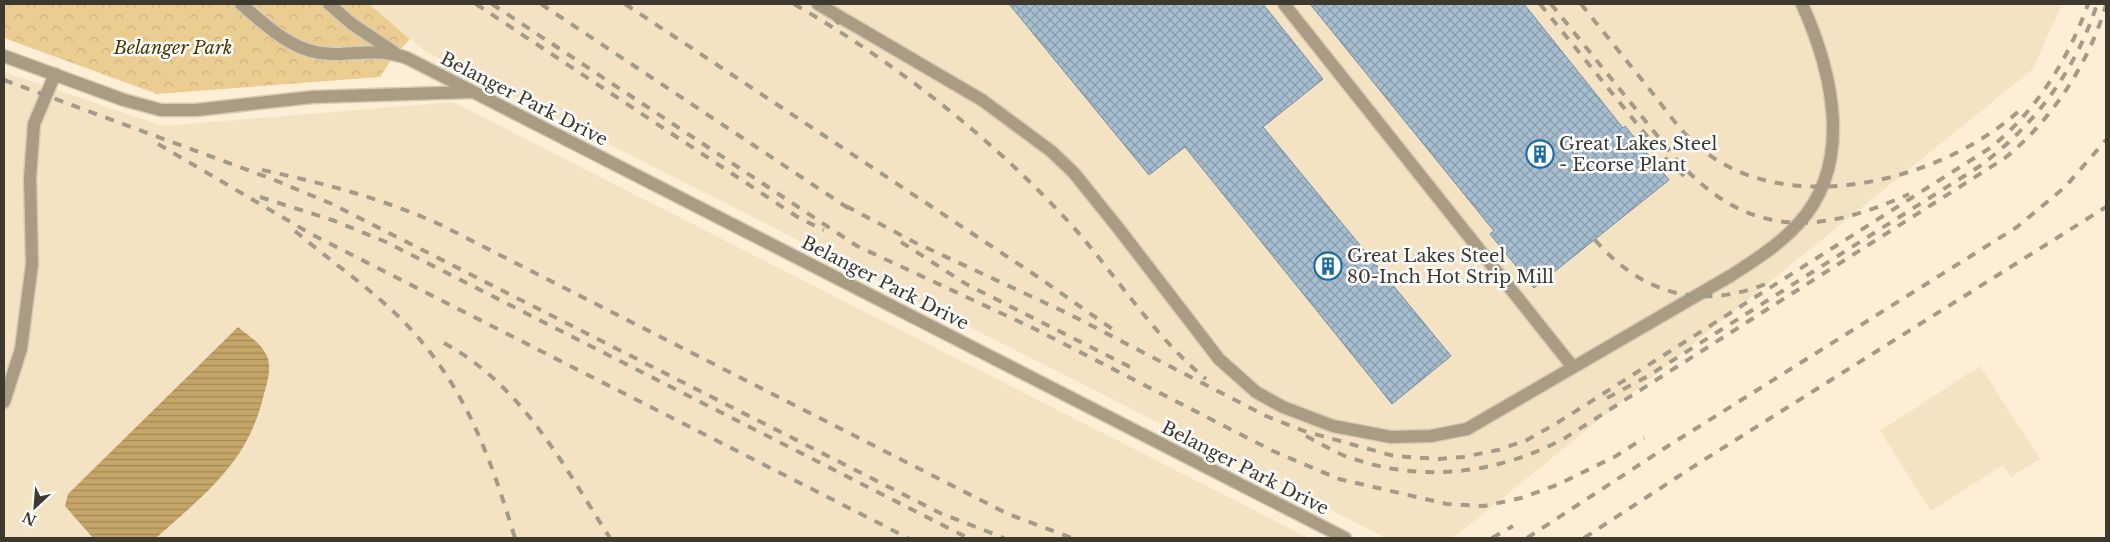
<svg xmlns="http://www.w3.org/2000/svg" width="2110" height="542" viewBox="0 0 2110 542" font-family="'Libre Baskerville',serif">
  <defs>
    <pattern id="park-crowns" width="20" height="18" patternUnits="userSpaceOnUse" patternTransform="scale(1.25)"><rect width="20" height="18" fill="#eccd91"/><path d="M2 6a3 3 0 1 1 6 0M12 15a3 3 0 1 1 6 0" fill="none" stroke="#cbb17d"/></pattern>
    <pattern id="water-rules" width="6" height="5" patternUnits="userSpaceOnUse" patternTransform="scale(1.25)"><rect width="6" height="5" fill="#c5a668"/><path d="M0 2.5h6" fill="none" stroke="#a18856"/></pattern>
    <pattern id="building-cross-hatch" width="8" height="8" patternUnits="userSpaceOnUse" patternTransform="scale(1.25)"><rect width="8" height="8" fill="#a7bed0"/><path d="M0 0l8 8M0 8l8-8" fill="none" stroke="#899ba9"/></pattern>
  </defs>
  <rect width="100%" height="100%" fill="#fcefd6"/>
  <g fill="#f4e3c3">
    <path d="M369,4H2062L2033,69L1453,538H1386L425,51Z"/>
    <path d="M4,72L163,126L453,102L1309,538H4Z"/>
    <path d="M1980,366L2040,459L2011,477L2003,465L1931,511L1880,431Z"/>
  </g>
  <path fill="url(#park-crowns)" d="M4,4H369L410,39L390,61L380,77L157,94L4,38Z"/>
  <path fill="url(#water-rules)" d="M238,327C250,337 260,342 267,356C272,368 267,383 264,394C248,463 206,493 156,538H93L65,506L68,494Z"/>
  <g fill="url(#building-cross-hatch)" stroke="#778d9e">
    <path d="M1009,4H1263L1323,79L1263,127L1451,356L1392,404L1185,147L1149,175Z"/>
    <path d="M1310,4H1524L1623,128L1625,126L1669,180L1534,288L1490,234L1494,231Z"/>
  </g>
  <g fill="none" stroke-linecap="round" stroke-linejoin="round">
    <g stroke="#d6cbb5" stroke-width="15">
      <g id="minor">
        <path d="M241,4C270,29 297,56 337,54C363,53 385,49 409,59L1345,538"/>
        <path d="M329,4L352,24L394,52"/>
        <path d="M818,4L982,100L1051,151L1074,173L1119,229L1219,359L1256,392L1283,407L1333,426L1391,437L1431,436L1467,429L1732,275C1755,260 1779,245 1798,224C1855,163 1832,71 1802,4"/>
        <path d="M1284,4L1572,366"/>
        <path d="M4,56L124,100L161,110H196L313,97L471,92"/>
        <path d="M4,402L21,349L32,264L30,178L34,124L55,74"/>
      </g>
    </g>
    <use href="#minor" stroke="#a99c82" stroke-width="12"/>
    <g stroke="#a39a88" stroke-width="4" stroke-dasharray="9 9" stroke-linecap="butt">
      <path d="M476,4L799,218L824,230"/>
      <path d="M492,4L857,246L1035,329L1273,451L1339,479L1447,504L1484,506L1521,498L1557,485L1616,456L1644,438"/>
      <path d="M541,4L851,210"/>
      <path d="M625,4L1038,277L1118,333"/>
      <path d="M794,4C894,62 987,134 1066,219C1114,271 1151,334 1206,379"/>
      <path d="M821,4L844,29"/>
      <path d="M1540,4L1663,156L1684,176"/>
      <path d="M1551,4L1676,159C1747,238 1817,236 1909,194"/>
      <path d="M1581,4C1605,34 1630,65 1654,95C1668,113 1682,133 1699,147C1787,222 1946,180 2022,108"/>
      <path d="M4,80L272,179L332,204L940,513L1004,538"/>
      <path d="M158,144L311,234L908,538"/>
      <path d="M262,170C323,183 381,198 439,224L1008,514L1072,538"/>
      <path d="M260,197L335,221L386,242L968,538"/>
      <path d="M846,206L914,242L1067,313L1266,416L1304,431L1394,456L1439,459L1463,457L1498,450L1527,440L1557,423L1990,148C2036,112 2069,58 2088,4"/>
      <path d="M295,231C329,260 366,285 398,316C463,380 489,453 515,538"/>
      <path d="M1595,240C1642,294 1700,311 1768,283"/>
      <path d="M901,242L966,284L1132,368"/>
      <path d="M444,343C523,386 563,465 610,538"/>
      <path d="M1607,398L1648,376L1980,166C2035,125 2076,70 2097,4"/>
      <path d="M1306,436C1322,444 1337,454 1354,459C1425,483 1500,473 1565,438L2005,158C2052,120 2089,63 2106,5"/>
      <path d="M1492,538L1513,526"/>
      <path d="M1527,538L1668,446L2017,227L2065,187L2106,140"/>
      <path d="M1584,538L1699,463L2106,207"/>
    </g>
  </g>
  <defs>
    <g id="building-ring" transform="scale(1.4375)"><circle r="9.5" fill="#fefefe" stroke="#1c6b9d" stroke-width="1.5"/><path d="M-4-6H4V6H1V3H-1V6H-4ZM-2.5-4.3h1.7v1.8h-1.7ZM.8-4.3h1.7v1.8H.8ZM-2.5-1h1.7V.8h-1.7ZM.8-1h1.7V.8H.8Z" fill="#1c6b9d"/></g>
  </defs>
  <g fill-rule="evenodd">
    <use href="#building-ring" x="1540" y="154"/>
    <use href="#building-ring" x="1328" y="266"/>
  </g>
  <g text-anchor="middle" stroke-width="5" stroke-linejoin="round" paint-order="stroke">
    <g font-size="18" font-style="italic" fill="#4b3600" stroke="#fefefe">
      <text x="173" y="54">Belanger Park</text>
    </g>
    <g font-size="18" fill="#3e392f" stroke="#fefefe">
      <text transform="translate(524 99) rotate(27)" y="6">Belanger Park Drive</text>
      <text transform="translate(885 283) rotate(27)" y="6">Belanger Park Drive</text>
      <text transform="translate(1245 468) rotate(27)" y="6">Belanger Park Drive</text>
    </g>
    <g font-size="18" fill="#3e392f" stroke="#fefefe" text-anchor="start">
      <text x="1559" y="150">Great Lakes Steel<tspan x="1559" dy="21">- Ecorse Plant</tspan></text>
      <text x="1347" y="262">Great Lakes Steel<tspan x="1347" dy="21">80-Inch Hot Strip Mill</tspan></text>
    </g>
  </g>
  <rect width="2110" height="542" fill="none" stroke="#3e392f" stroke-width="10"/>
  <g transform="translate(35 507) rotate(206)" stroke="#fefefe" stroke-width="4" paint-order="stroke">
  <path d="M0-4L9 19L0 12L-9 19Z" fill="#3e392f"/>
  <text y="-8" font-size="14" font-weight="bold" text-anchor="middle" fill="#3e392f">N</text>
  </g>
</svg>
